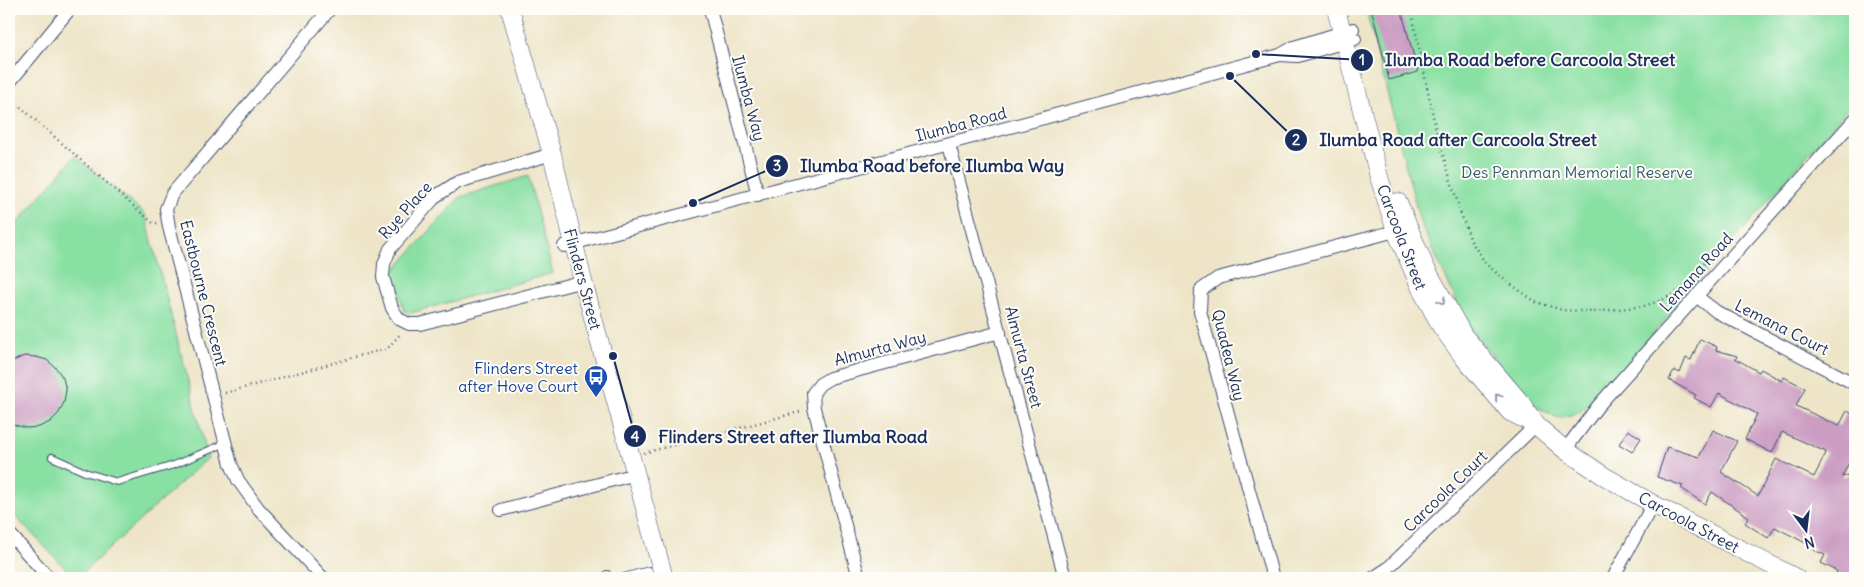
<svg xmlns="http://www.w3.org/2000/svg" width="1864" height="587" viewBox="0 0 1864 587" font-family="Delius,sans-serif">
  <rect width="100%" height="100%" fill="#fdfcf7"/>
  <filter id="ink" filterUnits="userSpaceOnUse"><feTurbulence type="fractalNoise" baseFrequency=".02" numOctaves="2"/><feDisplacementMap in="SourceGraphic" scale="10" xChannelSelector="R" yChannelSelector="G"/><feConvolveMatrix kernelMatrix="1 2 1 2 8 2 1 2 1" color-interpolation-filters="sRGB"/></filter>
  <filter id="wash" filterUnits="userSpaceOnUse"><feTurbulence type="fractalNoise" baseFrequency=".0096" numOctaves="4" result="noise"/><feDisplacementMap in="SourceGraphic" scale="20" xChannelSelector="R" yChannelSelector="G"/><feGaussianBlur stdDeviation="1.12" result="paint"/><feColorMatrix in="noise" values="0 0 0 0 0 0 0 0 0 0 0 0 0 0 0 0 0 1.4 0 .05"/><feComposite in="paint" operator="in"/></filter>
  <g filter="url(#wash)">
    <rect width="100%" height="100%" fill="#eee5c8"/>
    <g fill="#89e0a3" stroke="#528880">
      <path d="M1366,9H1855V100L1610,384L1579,413L1558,418L1535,406L1470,330L1420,222Z"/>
      <path d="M75,156L145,214L208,458L77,578H75L9,510V233Z"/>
      <path d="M528,176L553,273L411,313L404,311L393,272L460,197Z"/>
    </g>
    <g id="blocks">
      <g fill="#cb9dc2">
        <path d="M1382,9H1401L1418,72L1389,80L1372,11Z"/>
        <path d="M1700,339L1717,347L1716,350L1737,356L1736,359L1759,372L1761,369L1782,381L1784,377L1805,388L1796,406L1839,426L1847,411L1855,415V450L1842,477L1855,473V578H1845L1836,574L1837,571L1821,563L1825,555L1814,550L1815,548L1775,527L1768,538L1745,523L1749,517L1712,492L1705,504L1681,488L1683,486L1657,477L1667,447L1699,457L1713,430L1737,441L1721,472L1758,496L1776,459L1814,477L1826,453V452L1782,432L1772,453L1745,439L1757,414L1719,393L1711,407L1694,398L1696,395L1669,380L1674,370L1680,373L1686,358L1691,360Z"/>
        <path d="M24,356L36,357L47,360L56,368L63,378L66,390L64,402L59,413L50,422L39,427L27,428L15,425L9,421V363Z"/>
        <path d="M1628,430L1641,438L1632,452L1619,444Z"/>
      </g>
    </g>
  </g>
  <g filter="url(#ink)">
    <use href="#blocks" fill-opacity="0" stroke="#3b4a6e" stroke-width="1"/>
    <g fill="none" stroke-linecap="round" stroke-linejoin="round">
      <g stroke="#3b4a6e" stroke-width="8">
        <g id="lane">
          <path d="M52,457L85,472L117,482L174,465L226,443"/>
          <path d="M607,574L608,578"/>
          <path d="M620,578L649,570"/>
        </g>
      </g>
      <g stroke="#3b4a6e" stroke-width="14">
        <g id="street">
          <path d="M710,9L758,195"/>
          <path d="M1280,55L1298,56L1355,39"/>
          <path d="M9,83L70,9"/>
          <path d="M949,144L1065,578"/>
          <path d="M552,154L458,182L436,196L390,249L384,264L383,277L392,308L399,319L409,324H420L583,281"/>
          <path d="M564,246L1280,55L1294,47L1353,29"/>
          <path d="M1696,296L1717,312L1855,384"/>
          <path d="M1565,450L1598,406L1855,119"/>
          <path d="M501,510L636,474"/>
          <path d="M9,533L49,578"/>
          <path d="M323,578L258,508L238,480L231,464L169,227L166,209L172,194L330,9"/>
          <path d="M859,578L814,408L813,393L820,384L830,378L1000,332"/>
          <path d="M1273,578L1200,311L1201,290L1218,278L1403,229"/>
          <path d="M1373,578L1387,569L1536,425"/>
          <path d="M1613,578L1653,504"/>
        </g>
      </g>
      <g stroke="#3b4a6e" stroke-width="19">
        <g id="secondary">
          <path d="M510,9L552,154L583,281L664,578"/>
          <path d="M1336,9L1379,177L1396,231L1422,291L1441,326L1464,358L1510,412L1536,425L1565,450L1604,476L1653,504L1796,578"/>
          <path d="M1398,202L1425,267L1463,335L1521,403L1536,425"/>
        </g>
      </g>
      <g stroke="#3b4a6e" stroke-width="2.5" stroke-dasharray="1 4" stroke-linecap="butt">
        <path d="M1411,9L1437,135L1461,214L1471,241L1486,264L1506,281L1536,302L1562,310L1594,312L1644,306L1662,300L1679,291L1727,239"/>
        <path d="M9,97L154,224L157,223"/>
        <path d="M225,393L388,348L401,333"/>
        <path d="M644,453L803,411"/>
      </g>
      <use href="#lane" stroke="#fff" stroke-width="6"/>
      <use href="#street" stroke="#fff" stroke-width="12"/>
      <use href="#secondary" stroke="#fff" stroke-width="18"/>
    </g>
    <defs><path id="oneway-chevron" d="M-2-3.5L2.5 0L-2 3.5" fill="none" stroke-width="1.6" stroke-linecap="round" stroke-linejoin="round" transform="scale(1.25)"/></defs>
    <g stroke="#8d97ae">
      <use href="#oneway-chevron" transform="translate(1442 301) rotate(59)"/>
      <use href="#oneway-chevron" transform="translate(1498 397) rotate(-128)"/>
    </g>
  </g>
  <defs>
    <g id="bus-pin" transform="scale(1.25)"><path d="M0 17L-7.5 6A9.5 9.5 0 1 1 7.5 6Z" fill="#1a4fb4" stroke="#fdfcf7"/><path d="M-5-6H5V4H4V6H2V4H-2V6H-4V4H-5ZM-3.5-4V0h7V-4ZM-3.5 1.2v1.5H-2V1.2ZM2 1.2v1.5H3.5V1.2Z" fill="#fff"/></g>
  </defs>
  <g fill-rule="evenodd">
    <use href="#bus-pin" x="596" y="377"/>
  </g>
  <g text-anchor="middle" stroke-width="4" stroke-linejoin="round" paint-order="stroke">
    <g font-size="16" fill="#1b2f5e" stroke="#fdfcf7">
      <text transform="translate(749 98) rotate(75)" y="6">Ilumba Way</text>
      <text transform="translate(961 124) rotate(-15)" y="6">Ilumba Road</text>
      <text transform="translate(405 210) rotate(-48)" y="6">Rye Place</text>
      <text transform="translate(1402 237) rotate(69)" y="6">Carcoola Street</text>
      <text transform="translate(1696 272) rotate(-48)" y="6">Lemana Road</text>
      <text transform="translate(583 279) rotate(75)" y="6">Flinders Street</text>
      <text transform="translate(204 293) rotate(76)" y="6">Eastbourne Crescent</text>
      <text transform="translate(1782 327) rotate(27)" y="6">Lemana Court</text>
      <text transform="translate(880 348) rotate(-15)" y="6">Almurta Way</text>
      <text transform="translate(1229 355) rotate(76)" y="6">Quadea Way</text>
      <text transform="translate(1024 357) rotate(75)" y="6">Almurta Street</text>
      <text transform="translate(1445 491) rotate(-44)" y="6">Carcoola Court</text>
      <text transform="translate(1689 522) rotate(28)" y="6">Carcoola Street</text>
    </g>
    <g font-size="16" fill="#365b6f" stroke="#fdfcf7">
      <text x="1577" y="178">Des Pennman Memorial Reserve</text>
    </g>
    <g font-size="16" fill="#164399" stroke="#fdfcf7" text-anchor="end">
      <text x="578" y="374">Flinders Street<tspan x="578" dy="18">after Hove Court</tspan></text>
    </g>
  </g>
  <path fill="none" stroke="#1b2f5e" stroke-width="2" d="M1256 54L1362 60M1230 76L1296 140M693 203L777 166M613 356L635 436"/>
  <g fill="#1b2f5e" stroke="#fdfcf7" stroke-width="2">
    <circle cx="1256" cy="54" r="5"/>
    <circle cx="1230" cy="76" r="5"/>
    <circle cx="693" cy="203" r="5"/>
    <circle cx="613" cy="356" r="5"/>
    <circle cx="1362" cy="60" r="12"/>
    <circle cx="1296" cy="140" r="12"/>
    <circle cx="777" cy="166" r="12"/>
    <circle cx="635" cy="436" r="12"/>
  </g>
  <g font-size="15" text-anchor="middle" font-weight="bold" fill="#fff">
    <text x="1362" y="65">1</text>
    <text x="1296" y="145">2</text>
    <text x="777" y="171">3</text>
    <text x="635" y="442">4</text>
  </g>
  <g font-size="18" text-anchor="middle" font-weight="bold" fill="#1b2f5e" stroke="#fdfcf7" stroke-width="4" stroke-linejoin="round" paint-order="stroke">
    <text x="1530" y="66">Ilumba Road before Carcoola Street</text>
    <text x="1458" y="146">Ilumba Road after Carcoola Street</text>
    <text x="932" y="172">Ilumba Road before Ilumba Way</text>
    <text x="793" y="443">Flinders Street after Ilumba Road</text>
  </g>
  <rect width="1864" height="587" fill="none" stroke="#fdfcf7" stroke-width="30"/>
  <g transform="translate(1806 530) rotate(165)" stroke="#fdfcf7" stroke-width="4" paint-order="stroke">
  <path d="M0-4L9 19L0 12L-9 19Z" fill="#1b2f5e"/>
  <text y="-8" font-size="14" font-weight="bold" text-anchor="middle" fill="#1b2f5e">N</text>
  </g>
</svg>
